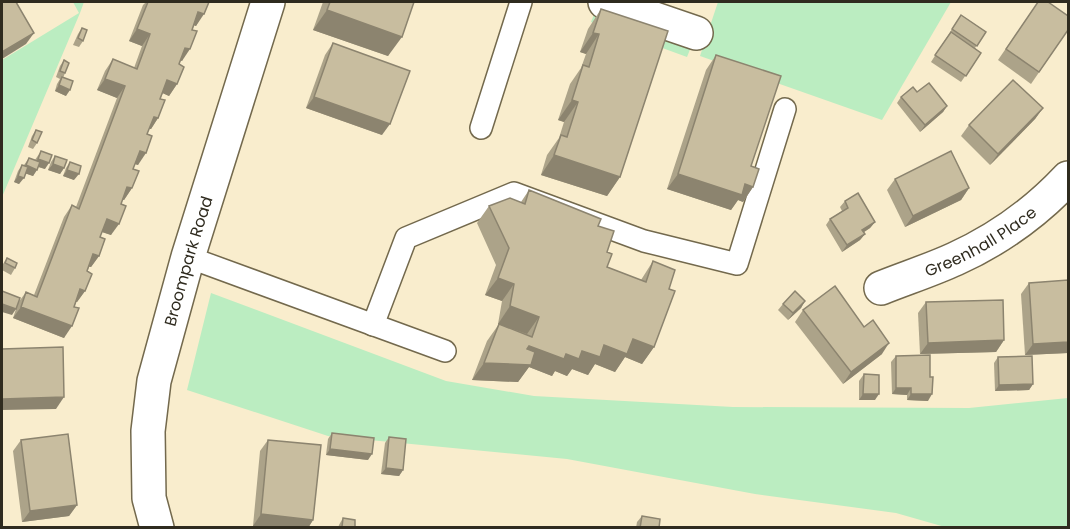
<svg xmlns="http://www.w3.org/2000/svg" width="1070" height="529" viewBox="0 0 1070 529" font-family="Poppins,sans-serif">
  <rect width="100%" height="100%" fill="#f9edcd"/>
  <g fill="#bbedc1">
    <path d="M73,2H84L80,13L2,197V60L79,13Z"/>
    <path d="M718,2H951L882,120L700,56Z"/>
    <path d="M595,12L691,47L687,57L591,22Z"/>
    <path d="M211,293L446,381L534,396L733,407L969,408L1068,398V527H945L896,513L755,494L567,459L328,436L187,390Z"/>
  </g>
  <g fill="none" stroke-linecap="round" stroke-linejoin="round">
    <g stroke="#73694d" stroke-width="24">
      <g id="service">
        <path d="M481,128L521,2"/>
        <path d="M188,257L445,351"/>
        <path d="M373,325L406,238L514,193L644,241L737,264L785,109"/>
      </g>
    </g>
    <g stroke="#73694d" stroke-width="36">
      <g id="minor">
        <path d="M605,2L696,33"/>
        <path id="s1" d="M881,288C906,278 931,270 955,259C997,240 1037,211 1068,178"/>
        <path id="s2" d="M157,528L149,498L148,431L154,381L188,257L268,2"/>
      </g>
    </g>
    <use href="#service" stroke="#fff" stroke-width="21"/>
    <use href="#minor" stroke="#fff" stroke-width="33"/>
  </g>
  <g fill="#aca389">
    <path d="M146,2H209L196,26L194,25L182,61L181,60L179,64L177,84L169,96L163,93L160,99L158,118L151,129H149L138,165L135,164L133,169L132,188L124,200L122,199L111,235L102,232L100,237L99,256L91,267H89L87,271L85,291L77,302H76L64,338L13,318L18,303L26,292L34,295L64,217L72,205L76,207L117,98L97,90L105,71L113,59L134,68L142,46L129,41L143,5Z"/>
    <path d="M323,2H414L388,56L313,30Z"/>
    <path d="M1038,2L1068,30L1031,84L998,60Z"/>
    <path d="M601,9L620,177L607,196L541,175L547,155L559,138L564,122L558,120L570,84L581,68L586,54L580,52L588,29Z"/>
    <path d="M961,15L986,32L975,48L981,53L961,82L931,62Z"/>
    <path d="M82,28L83,41L79,47L73,45L78,34Z"/>
    <path d="M333,43L382,135L306,108L325,55Z"/>
    <path d="M716,55L751,166L753,187L743,202L738,200L731,210L667,189L706,70Z"/>
    <path d="M64,60L65,73L63,78L66,96L55,91L57,84L60,79L56,77L60,66Z"/>
    <path d="M917,92L947,106L943,112L920,132L897,103L901,97Z"/>
    <path d="M1043,108L1035,119L990,165L961,136L969,125Z"/>
    <path d="M36,130L37,143L33,149L28,147L32,136Z"/>
    <path d="M41,151L45,169L38,167L33,176L25,173L19,184L14,182L18,171L22,165H24L29,158L35,160Z"/>
    <path d="M55,156L64,168L60,174L48,170L51,162Z"/>
    <path d="M70,162L74,180L63,176L66,168Z"/>
    <path d="M895,179L969,188L961,200L905,227L887,190Z"/>
    <path d="M529,190L598,226L607,252V267L641,280L653,261L669,289L654,347L642,364L625,357L615,372L595,364L588,375L572,369L567,376L555,371L552,376L529,367L518,382L472,380L487,341L499,324H498L502,301L485,295L496,265L477,223L489,206L521,202Z"/>
    <path d="M845,201L875,222L870,228L864,232L865,234L860,240L842,252L826,225L830,219L842,211L840,207Z"/>
    <path d="M7,258L15,268L11,275L2,270L3,264Z"/>
    <path d="M1068,280V353L1025,355L1021,294L1029,283Z"/>
    <path d="M805,301L801,308L788,320L778,310L783,304Z"/>
    <path d="M926,302L1004,340L996,352L920,354L918,313Z"/>
    <path d="M803,310L882,354L843,384L795,322Z"/>
    <path d="M896,356L928,401L907,400V395L892,394L891,362Z"/>
    <path d="M998,357L1033,384L1029,390L995,391L994,363Z"/>
    <path d="M864,374L875,400H859V381Z"/>
    <path d="M332,433L368,460L326,455L328,439Z"/>
    <path d="M389,437L403,470L399,476L381,474L385,443Z"/>
    <path d="M21,440L77,505L69,516L22,522L13,451Z"/>
    <path d="M268,440L313,520L308,528H270L253,526L260,451Z"/>
    <path d="M642,516L659,528H636L637,522Z"/>
    <path d="M343,518L355,528H338L339,525Z"/>
  </g>
  <g fill="#8c846f">
    <path d="M327,10L402,37L388,56L313,30Z"/>
    <path d="M198,12L204,14L196,26L190,24Z"/>
    <path d="M137,29L150,34L142,46L129,41Z"/>
    <path d="M34,33L26,44L2,59V52Z"/>
    <path d="M593,33L599,34L586,54L580,52Z"/>
    <path d="M185,48L190,49L182,61L177,59Z"/>
    <path d="M105,79L125,86L117,98L97,90Z"/>
    <path d="M167,80L177,84L169,96L160,92Z"/>
    <path d="M59,85L70,90L66,96L55,91Z"/>
    <path d="M314,97L390,124L382,135L306,108Z"/>
    <path d="M572,100L578,102L564,122L558,120Z"/>
    <path d="M947,106L943,112L920,132L925,125Z"/>
    <path d="M1043,108L1035,119L990,165L998,154Z"/>
    <path d="M154,117L158,118L151,129L146,128Z"/>
    <path d="M140,151L146,153L138,165L132,163Z"/>
    <path d="M554,155L620,177L607,196L541,175Z"/>
    <path d="M38,159L49,163L45,169L33,165Z"/>
    <path d="M53,164L64,168L60,174L48,170Z"/>
    <path d="M26,165L37,170L33,176L21,172Z"/>
    <path d="M67,170L79,174L74,180L63,176Z"/>
    <path d="M678,174L745,184L753,187L743,202L738,200L731,210L667,189Z"/>
    <path d="M18,176L24,178L19,184L14,182Z"/>
    <path d="M127,187L132,188L124,200L119,198Z"/>
    <path d="M969,188L961,200L905,227L913,216Z"/>
    <path d="M107,219L119,224L111,235L99,231Z"/>
    <path d="M875,222L870,228L858,236L862,230Z"/>
    <path d="M865,234L860,240L842,252L847,245Z"/>
    <path d="M93,254L99,256L91,267L85,265Z"/>
    <path d="M498,278L514,284L502,301L485,295Z"/>
    <path d="M80,289L85,291L77,302L72,301Z"/>
    <path d="M805,301L801,308L788,320L793,313Z"/>
    <path d="M2,304L16,309L12,315L2,312Z"/>
    <path d="M510,306L539,317L527,334L498,324Z"/>
    <path d="M21,307L72,326L64,338L13,318Z"/>
    <path d="M633,339L654,347L642,364L625,357L615,372L595,364L588,375L572,369L567,376L555,371L552,376L529,367L518,382L472,380L484,363L529,346L566,354L582,351Z"/>
    <path d="M1004,340L996,352L920,354L928,343Z"/>
    <path d="M1068,342V353L1025,355L1033,344Z"/>
    <path d="M889,343L882,354L843,384L851,372Z"/>
    <path d="M1033,384L1029,390L995,391L999,385Z"/>
    <path d="M896,388H911L907,395L892,394Z"/>
    <path d="M863,394H879L875,400H859Z"/>
    <path d="M911,394H932L928,401L907,400Z"/>
    <path d="M64,397L56,409L2,410V399Z"/>
    <path d="M330,449L372,454L368,460L326,455Z"/>
    <path d="M386,468L403,470L399,476L381,474Z"/>
    <path d="M77,505L69,516L22,522L30,511Z"/>
    <path d="M261,514L313,520L308,528H270L253,526Z"/>
  </g>
  <g fill="#c8bd9f" stroke="#8c846f" stroke-width="1.5">
    <path d="M2,2H16L34,33L2,52Z"/>
    <path d="M148,2H209L204,14L198,12L192,30L197,31L190,49L185,48L179,64L184,67L177,84L167,80L160,99L165,100L158,118L154,117L147,134L152,136L146,153L140,151L133,169L139,171L132,188L127,187L121,204L126,206L119,224L107,219L100,237L105,239L99,256L93,254L87,271L92,274L85,291L80,289L74,307L79,308L72,326L21,307L26,292L37,297L72,205L79,209L125,86L105,79L113,59L137,69L150,34L137,29Z"/>
    <path d="M330,2H414L402,37L327,10Z"/>
    <path d="M1038,2H1048L1068,16V30L1039,72L1006,49Z"/>
    <path d="M601,9L668,31L620,177L554,155L561,135L567,137L578,102L572,100L583,65L589,67L599,34L593,33Z"/>
    <path d="M961,15L986,32L977,46L952,29Z"/>
    <path d="M82,28L87,30L83,41L78,38Z"/>
    <path d="M951,32L981,53L966,76L935,55Z"/>
    <path d="M333,43L410,71L390,124L314,97Z"/>
    <path d="M716,55L781,76L751,166L759,169L753,187L745,184L742,195L678,174Z"/>
    <path d="M64,60L69,63L65,73L60,71Z"/>
    <path d="M62,77L73,81L70,90L59,85Z"/>
    <path d="M1013,80L1043,108L998,154L969,125Z"/>
    <path d="M929,83L947,106L925,125L901,97L913,87L917,92Z"/>
    <path d="M36,130L42,132L37,143L32,140Z"/>
    <path d="M41,151L52,155L49,163L38,159Z"/>
    <path d="M951,151L969,188L913,216L895,179Z"/>
    <path d="M55,156L67,160L64,168L53,164Z"/>
    <path d="M29,158L40,162L37,170L26,165Z"/>
    <path d="M70,162L81,166L79,174L67,170Z"/>
    <path d="M22,165L28,167L24,178L18,176Z"/>
    <path d="M529,190L601,219L598,226L614,231L607,252L612,254L607,267L646,282L653,261L675,270L669,289L675,291L654,347L633,339L627,354L604,345L600,357L582,351L579,359L566,354L564,359L529,346L527,349L535,352L531,365L484,363L499,324L532,337L539,317L510,306L514,284L498,278L509,248L489,206L510,198L525,204Z"/>
    <path d="M858,193L875,222L862,230L865,234L847,245L830,219L848,208L845,201Z"/>
    <path d="M7,258L17,263L15,268L5,263Z"/>
    <path d="M1068,280V342L1033,344L1029,283Z"/>
    <path d="M835,286L864,327L873,320L889,343L851,372L803,310Z"/>
    <path d="M2,291L20,298L16,309L2,304Z"/>
    <path d="M795,291L805,301L793,313L783,304Z"/>
    <path d="M1003,300L1004,340L928,343L926,302Z"/>
    <path d="M63,347L64,397L2,399V349Z"/>
    <path d="M930,355V377H933L932,394H911V388H896V356Z"/>
    <path d="M1032,356L1033,384L999,385L998,357Z"/>
    <path d="M864,374L879,375V394H863Z"/>
    <path d="M332,433L374,438L372,454L330,449Z"/>
    <path d="M68,434L77,505L30,511L21,440Z"/>
    <path d="M389,437L406,439L403,470L386,468Z"/>
    <path d="M268,440L321,445L313,520L261,514Z"/>
    <path d="M642,516L660,519L659,528H640Z"/>
    <path d="M343,518L355,520V528L342,527Z"/>
  </g>
  <g text-anchor="middle" stroke-width="4.5" stroke-linejoin="round" paint-order="stroke">
    <g font-size="16" fill="#2f2b1f" stroke="#fdfbf5">
      <text dy="6" stroke="none"><textPath href="#s1" startOffset="110">Greenhall Place</textPath></text>
      <text dy="6" stroke="none"><textPath href="#s2" startOffset="273">Broompark Road</textPath></text>
    </g>
  </g>
  <rect width="1070" height="529" fill="none" stroke="#2f2b1f" stroke-width="6"/>
</svg>
